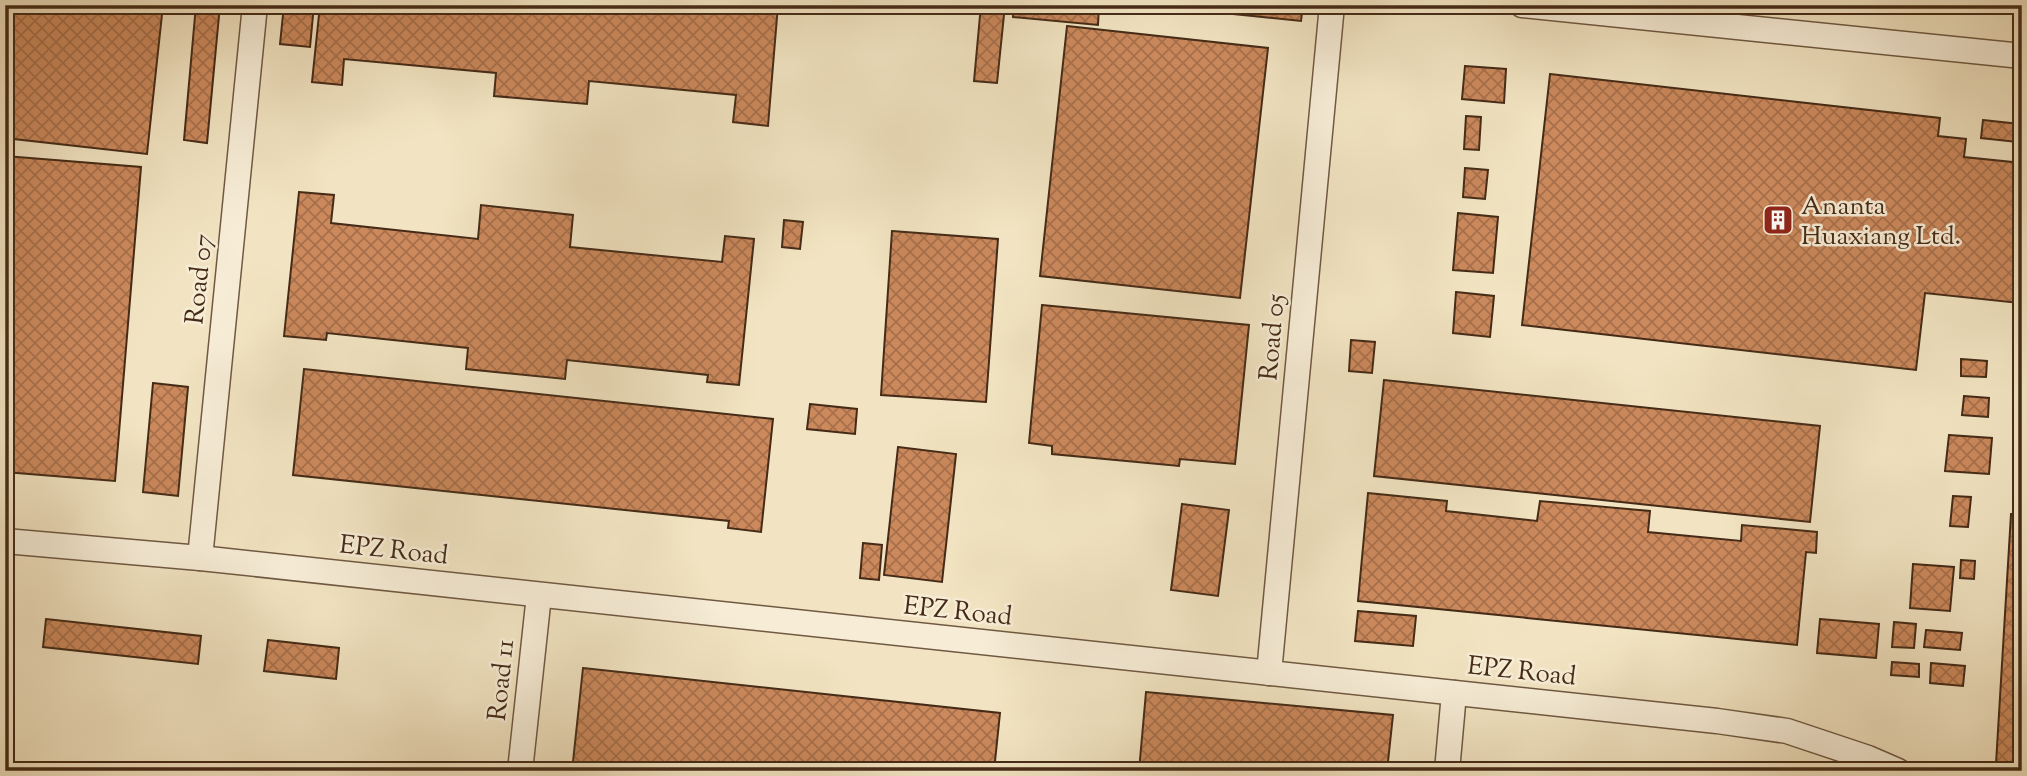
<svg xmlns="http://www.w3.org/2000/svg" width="2027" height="776" viewBox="0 0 2027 776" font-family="'Sorts Mill Goudy',serif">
  <defs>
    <pattern id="building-cross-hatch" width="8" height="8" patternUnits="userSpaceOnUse" patternTransform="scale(1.75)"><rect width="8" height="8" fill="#cb895c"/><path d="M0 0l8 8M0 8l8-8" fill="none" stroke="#a7704b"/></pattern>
  </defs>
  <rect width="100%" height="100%" fill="#f2e4c2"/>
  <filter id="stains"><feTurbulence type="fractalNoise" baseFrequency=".00286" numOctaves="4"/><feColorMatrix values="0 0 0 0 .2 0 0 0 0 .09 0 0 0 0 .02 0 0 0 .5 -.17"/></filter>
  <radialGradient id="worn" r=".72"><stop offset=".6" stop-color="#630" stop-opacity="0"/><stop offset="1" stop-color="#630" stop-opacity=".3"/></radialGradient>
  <g fill="url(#building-cross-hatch)" stroke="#452b17" stroke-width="2">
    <path d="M5,5H163L147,154L5,138Z"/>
    <path d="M196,5H220L207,143L184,140Z"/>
    <path d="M284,5H314L310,47L280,44Z"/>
    <path d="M320,5H778L768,126L733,122L736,95L589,81L587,104L494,96L496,73L344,59L342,85L312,82Z"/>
    <path d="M981,5H1005L997,83L974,81Z"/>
    <path d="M1014,5H1099L1098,25L1013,17Z"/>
    <path d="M1186,5H1303L1301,21L1185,9Z"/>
    <path d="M1067,26L1268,48L1240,298L1040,276Z"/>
    <path d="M1465,66L1506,69L1504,103L1462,99Z"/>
    <path d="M1550,74L1940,118L1938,136L1966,139L1964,157L2022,163V277L2019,303L1925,293L1916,370L1522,325Z"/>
    <path d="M1466,116L1481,117L1479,150L1464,149Z"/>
    <path d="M1983,120L2019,124L2017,142L1981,138Z"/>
    <path d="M5,156L141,167L115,481L5,472Z"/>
    <path d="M1465,168L1488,170L1485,199L1463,197Z"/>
    <path d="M299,192L334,195L331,223L478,239L481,205L573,215L570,247L722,262L725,236L754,239L739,385L707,382L708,375L567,360L565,379L466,369L468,348L327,333L326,340L284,336Z"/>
    <path d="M1458,213L1498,217L1493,273L1453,270Z"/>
    <path d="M784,220L803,222L800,249L782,247Z"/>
    <path d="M892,231L998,239L986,402L881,395Z"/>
    <path d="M1456,292L1494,296L1490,337L1453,333Z"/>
    <path d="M1042,305L1249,325L1235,464L1180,459L1179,466L1052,454V446L1029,443Z"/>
    <path d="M1351,340L1375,342L1372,373L1349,371Z"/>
    <path d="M1961,359L1987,361L1986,377L1961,376Z"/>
    <path d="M304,369L773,419L761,532L728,528L729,521L293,475Z"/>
    <path d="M1384,380L1820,426L1810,522L1374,476Z"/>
    <path d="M153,383L188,387L178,496L143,492Z"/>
    <path d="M1964,396L1989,398L1988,417L1962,415Z"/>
    <path d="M810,404L857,409L855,434L807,429Z"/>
    <path d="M1949,435L1992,438L1989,474L1945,471Z"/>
    <path d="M898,447L956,454L942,582L884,575Z"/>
    <path d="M1368,493L1447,501L1446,511L1537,521L1540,501L1650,511L1648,532L1741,541L1742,525L1817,532L1816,553L1806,552L1797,645L1358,601Z"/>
    <path d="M1953,496L1971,497L1968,527L1950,526Z"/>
    <path d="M1182,504L1229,510L1218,596L1171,590Z"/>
    <path d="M2011,514L2022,515V768L1996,764Z"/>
    <path d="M863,543L882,545L879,580L860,578Z"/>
    <path d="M1961,560L1975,561L1974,579L1960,578Z"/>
    <path d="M1913,564L1954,567L1950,611L1910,608Z"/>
    <path d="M1358,611L1416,616L1413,646L1355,641Z"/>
    <path d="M46,619L201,636L198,664L43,647Z"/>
    <path d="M1820,619L1879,624L1876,658L1817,653Z"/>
    <path d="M1894,622L1916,624L1914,648L1892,647Z"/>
    <path d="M1926,630L1962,633L1960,650L1924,647Z"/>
    <path d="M268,640L339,648L336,679L264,671Z"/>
    <path d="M1892,662L1919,664V677L1891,675Z"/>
    <path d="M1931,663L1965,666L1963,686L1930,683Z"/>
    <path d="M583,668L1000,713L994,771H572Z"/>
    <path d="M1146,692L1393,715L1387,771H1139Z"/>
  </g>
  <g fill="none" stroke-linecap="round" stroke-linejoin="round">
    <g stroke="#705942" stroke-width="27">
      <g id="minor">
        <path d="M1522,5L2022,56"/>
        <path d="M5,541L200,558L1717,721L1787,731L1868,758L1898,771"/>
        <path d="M200,558L255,5"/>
        <path d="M1269,673L1332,5"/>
        <path d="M520,771L539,595"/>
        <path d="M1447,771L1454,693"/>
      </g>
    </g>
    <use href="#minor" stroke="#f7edd7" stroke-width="24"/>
  </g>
  <defs>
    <g id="building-square" transform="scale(1.575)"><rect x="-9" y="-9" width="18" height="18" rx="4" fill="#8f2418" stroke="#f7edd7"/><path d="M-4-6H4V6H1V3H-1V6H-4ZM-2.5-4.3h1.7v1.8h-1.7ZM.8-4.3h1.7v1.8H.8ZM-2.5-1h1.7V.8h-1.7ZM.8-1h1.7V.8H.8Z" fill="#fff"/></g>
  </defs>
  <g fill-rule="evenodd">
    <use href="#building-square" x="1778" y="220"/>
  </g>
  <g text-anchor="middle" stroke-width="5" stroke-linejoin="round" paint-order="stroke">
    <g font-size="26" fill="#452b17" stroke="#f7edd7" text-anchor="start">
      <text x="1801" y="214">Ananta<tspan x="1801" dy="30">Huaxiang Ltd.</tspan></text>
    </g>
    <g font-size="26" fill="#452b17" stroke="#f7edd7">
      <text transform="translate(198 279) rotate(-84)" y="9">Road 07</text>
      <text transform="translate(1271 337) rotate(-85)" y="9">Road 05</text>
      <text transform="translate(394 549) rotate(6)" y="9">EPZ Road</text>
      <text transform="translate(958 610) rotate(6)" y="9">EPZ Road</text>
      <text transform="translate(1522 670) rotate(6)" y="9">EPZ Road</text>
      <text transform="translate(500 680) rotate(-84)" y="9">Road 11</text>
    </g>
  </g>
  <rect width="2027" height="776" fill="none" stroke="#f2e4c2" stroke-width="28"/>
  <rect x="7" y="7" width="2013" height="762" fill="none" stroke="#452b17" stroke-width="3.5"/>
  <rect x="14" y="14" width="1999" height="748" fill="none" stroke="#452b17" stroke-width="2"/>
  <rect width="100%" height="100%" filter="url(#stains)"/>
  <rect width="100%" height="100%" fill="url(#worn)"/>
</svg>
